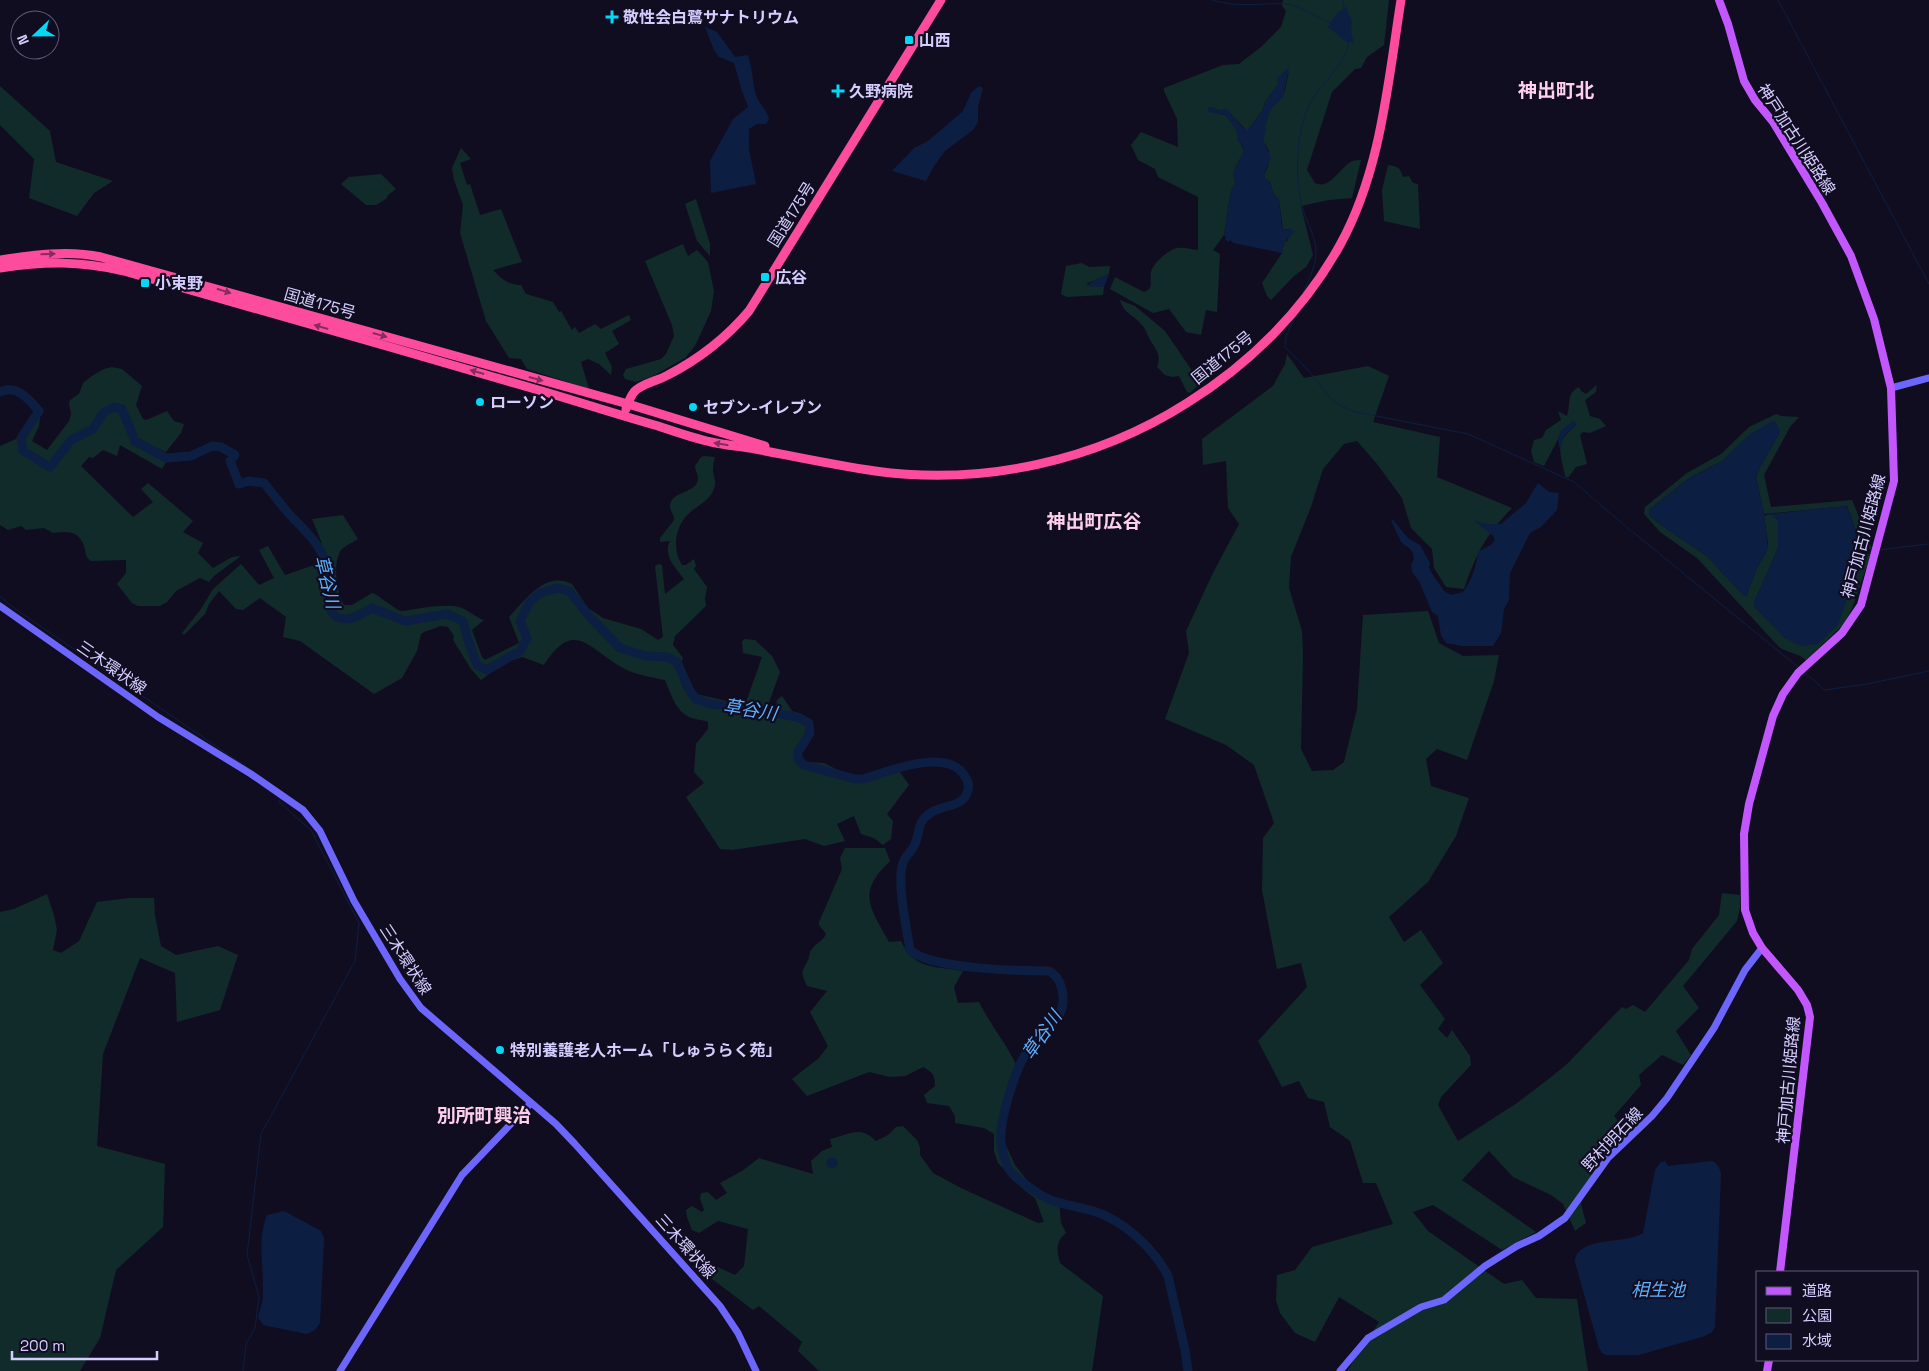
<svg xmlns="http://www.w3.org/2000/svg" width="1929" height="1371" font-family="'Space Grotesk','Noto Sans JP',sans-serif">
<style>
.green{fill:#112b2a}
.water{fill:#0c1f42}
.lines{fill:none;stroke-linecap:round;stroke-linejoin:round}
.stream{stroke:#0c1f42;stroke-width:1}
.river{stroke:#0c1f42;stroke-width:9}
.secondary{stroke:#6d66fd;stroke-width:7}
.primary{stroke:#c257fd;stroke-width:8}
.highway{stroke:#fd4b9d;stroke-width:9}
.oneway{fill:#872c5f}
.poi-dot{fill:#03d9f5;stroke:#110d21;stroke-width:2}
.labels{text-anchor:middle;stroke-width:4.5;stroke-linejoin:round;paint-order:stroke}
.poi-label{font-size:16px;font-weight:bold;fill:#d4cefe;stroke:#110d21;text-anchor:start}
.street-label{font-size:16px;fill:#d4cefe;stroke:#110d21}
.water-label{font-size:18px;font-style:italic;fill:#5db0fd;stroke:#110d21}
.quarter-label{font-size:19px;font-weight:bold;fill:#fed0ed;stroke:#110d21}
</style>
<rect width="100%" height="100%" fill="#110d21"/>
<path class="green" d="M1283 0H1389L1384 45 1367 57 1361 68 1355 69 1332 92 1307 170 1315 183C1329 190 1340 169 1349 163 1353 160 1357 160 1361 160L1352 198 1329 200 1301 206 1313 255 1306 267 1293 277 1271 300 1267 296 1262 283 1282 253 1284 243 1288 240 1290 229 1283 230 1279 200 1273 193 1270 182 1265 179 1264 175 1268 167 1269 151 1263 141C1266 129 1265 117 1272 107 1276 103 1281 100 1283 95 1287 88 1286 80 1289 72L1266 100 1262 111 1248 130 1247 131 1226 109 1221 111 1210 107 1219 114 1226 115 1238 131 1237 137 1244 151 1234 170 1235 184 1231 190 1224 235 1213 250 1220 254 1217 312 1206 310 1201 335 1186 332 1169 309 1153 313 1110 289 1115 277 1144 292C1155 288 1149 281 1151 272 1153 263 1169 249 1178 248 1184 247 1192 250 1198 250V197L1158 177 1155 169 1138 160 1131 145 1141 132 1178 147 1177 119 1164 91V88L1223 65 1239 64 1261 47 1281 27 1286 11 1282 6Z
M0 86 50 131 56 162 113 181 94 193 77 216 29 198 34 159 0 125Z
M461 148 471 159 460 163 467 185 470 184 480 215 501 209 522 262 493 270C501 278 507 285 521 285L526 294 553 302 559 312 561 311 572 330 575 327 579 333 595 324 601 329 629 315 631 320 612 331 619 344 605 353 612 367 611 375 599 364 588 359 581 362 589 389 527 369 521 359 509 358 486 321 460 233 463 205 454 180 452 168Z
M1388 165C1398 167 1400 167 1403 177L1409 176 1413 183 1418 184 1420 229 1384 221 1382 190Z
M381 174 396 189 388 195 386 199 376 205H366L341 184 349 177Z
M696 199 710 244V256L697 241 685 204Z
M683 244 688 256 697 250 708 262 714 291 711 311 695 346 685 358 653 376 636 382 625 379 623 375 626 369 661 359 666 354 674 336 672 325 645 261Z
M1082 263 1089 267 1110 266 1109 274 1086 284 1104 287 1103 295 1067 297 1061 294 1066 266Z
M1120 300 1135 306 1165 331 1199 381 1198 385 1190 393 1187 392 1179 376 1172 377 1165 375 1157 367C1162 354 1155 349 1149 338 1147 334 1145 327 1141 324 1134 315 1123 313 1120 300Z
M1287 354 1304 378 1368 366 1389 376 1373 422 1440 437 1437 477 1512 508C1485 536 1477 552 1464 589L1446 587 1434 568 1432 549 1411 528 1402 498 1377 464 1357 441 1344 444 1323 469 1311 507 1291 557 1289 588 1302 631 1303 654 1301 749 1312 771 1333 770 1344 762 1357 709 1363 615 1428 611 1439 643 1463 656 1499 655 1494 681 1467 760 1437 749 1426 759 1431 786 1469 798 1456 836 1428 882 1389 917 1404 942 1421 930 1443 963 1420 985 1445 1019 1438 1029 1447 1038 1452 1030 1470 1056 1471 1065 1441 1097 1438 1105 1458 1141 1517 1103 1546 1081 1566 1065 1622 1007 1626 1009 1633 1005 1645 1012 1689 960 1692 949 1719 915 1722 893 1740 895V908L1737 921 1683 986 1699 1008 1676 1031 1691 1055 1683 1065 1662 1055 1639 1075 1641 1085 1614 1116 1629 1134 1596 1163 1581 1204 1586 1223 1575 1231 1563 1204 1551 1195 1513 1177 1489 1151 1462 1180 1536 1232 1502 1250 1433 1205 1413 1212 1428 1231 1504 1284 1522 1280 1536 1298 1577 1299 1588 1371H1347L1379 1322 1339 1297 1315 1342 1295 1333 1280 1313 1276 1300 1277 1275 1295 1270 1312 1247 1393 1224 1376 1183H1363L1350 1141 1330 1127 1324 1102 1308 1098 1299 1081 1282 1087 1258 1041 1307 987 1301 963 1277 969 1262 890 1263 838 1274 823 1254 765 1226 745 1165 719 1189 653 1186 631 1213 573 1239 524 1228 508 1226 461 1203 465 1202 439 1273 386 1285 364Z
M112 367 122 369 142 386 136 405 143 419 146 420 167 411 174 421 184 424 181 433 166 452 159 449 155 457 166 462 162 469 120 445 117 456 103 450 93 458 89 457 81 466 133 517 153 502 141 489 148 483 193 521 183 532 203 543 198 553 213 568 232 557 241 556 214 576 209 582 200 578 196 580 176 591 167 602 160 606H138L132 603 117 584 126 573V560L91 561C85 557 86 553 84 546 79 530 66 531 53 533L44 528 26 530 21 526 8 530 0 525V446L16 439 38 405 41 409 39 426 32 441 47 450 69 421 71 414 69 404 70 400 79 394 83 383 92 376 104 369Z
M1597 385 1596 392 1585 400 1590 416 1600 419 1606 426 1590 433 1583 432 1580 435 1587 464 1576 467 1568 478 1565 476C1560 450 1554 443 1576 425L1574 421 1561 431 1557 441 1544 466 1534 462 1531 451 1534 440 1542 438 1546 430 1561 420 1558 411 1567 416C1571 404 1566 393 1579 387L1581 391 1586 394Z
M1776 414 1781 416 1799 417 1790 427 1764 475 1771 507 1852 500 1872 549 1862 548 1847 506 1764 514 1756 477 1760 467 1780 432 1775 422 1754 432 1722 461 1689 478 1649 510 1650 516 1661 525 1707 556 1744 596H1746L1757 568 1766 552 1768 543 1764 516 1772 514 1778 521V548L1754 603 1755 607 1786 639 1850 588 1862 554H1871L1853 606 1846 622 1806 660C1798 653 1788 653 1779 647L1697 558 1660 532 1644 514 1645 507 1687 473 1721 454 1749 427Z
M704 456 715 457C714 461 713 466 713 469 713 479 718 481 713 491 708 502 695 507 687 515 675 528 672 550 682 565H686L694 559 696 566 694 569 707 587 705 599 706 606 675 636 673 645 683 658C679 670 678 682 687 692L745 705 762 657 743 653 742 642 744 639 755 640 772 656 780 672 768 705 776 709 777 700 782 696 792 711 802 714 811 721 806 735 795 753 807 762 824 763 861 782 900 772 909 785 887 814 893 821 891 839 883 845 874 838 861 834 854 816 837 824 845 841 824 846 805 839 732 850 720 849 686 797 704 783 694 772 696 744 708 729V722C703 720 698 720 692 718 676 713 671 694 665 680 651 677 636 675 623 668 589 650 575 617 544 665L522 657 504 663 481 680 471 669 453 640 454 636 448 627 441 626 424 632 421 634 417 651 402 678 374 694 300 641 283 637 286 617 260 598 243 610 236 609 219 591 209 604 205 614 184 635 182 633 201 609 213 589 241 564 259 585 274 578 259 550 268 546 285 575 317 564 325 559 321 541 312 519 343 515 358 539C353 542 345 546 341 550 332 564 337 592 344 605H352L372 593 375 594 398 610 402 611C417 609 444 603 459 607 467 609 475 617 484 620L472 630 482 657 485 660 519 643 509 617C525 600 545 570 572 584L588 608 603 618 641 629 658 640 663 637 655 566 659 564 662 565 665 594 684 579C675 567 663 556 670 541L660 542V538L674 520C675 515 669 510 670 505 672 490 698 494 698 478 698 474 695 470 695 466L701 457Z
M845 848H885L890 861C856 893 870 907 889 942L901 941C914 970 936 966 963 971L954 987 958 1003 979 1002C990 1024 1005 1042 1016 1064L1004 1103V1141L1015 1165 1030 1184 1047 1195 1059 1200 1061 1223 1066 1233C1055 1242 1057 1251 1060 1263L1103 1296 1092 1371H819L798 1351 802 1342 759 1306 753 1310 699 1269 692 1267 702 1260 735 1275 744 1266 748 1229 718 1221 699 1233 692 1230 687 1217 686 1210 692 1206 702 1212 704 1210 700 1199 701 1193 708 1192 716 1200 727 1193 720 1183 742 1171 759 1158 813 1174 811 1161 822 1151 832 1147 830 1139C850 1134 860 1125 876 1141L888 1135 896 1127 903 1126 917 1140 920 1147V1155L933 1173 961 1188 1038 1223 1044 1222 1035 1198 1024 1190 998 1163 994 1152V1134L984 1128 955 1123V1116L949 1106 927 1103 924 1095 935 1086C935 1074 932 1072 923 1067L905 1076 890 1077 869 1072 807 1096 792 1079 819 1058 828 1046 810 1012 827 991 807 986C800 972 802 972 808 960 810 956 809 952 812 949 816 943 823 941 826 934L819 925V922L842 869 840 858Z
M47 894 54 915 57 930 53 950 61 953 79 941 97 902 129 898H154L155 915 161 946 176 955 218 946 238 955 220 1010 177 1022 175 973 140 958 103 1054 97 1146 165 1164 163 1227 116 1270 100 1338 80 1371H0V912L14 909Z"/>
<path class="water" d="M1346 7 1352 21 1351 32 1354 43 1345 41 1328 27 1337 13Z
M705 27 717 32 735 57 748 55C753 70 752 82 756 95 759 105 768 110 769 120L766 124H757L749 129V149L756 184 711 193 710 161 733 119 748 107 742 91 734 63 719 57 714 50Z
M1289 67 1283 97 1272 107 1266 122V128L1263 141 1271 157 1264 175 1265 179 1270 182 1273 193 1279 200 1282 228 1283 230 1290 229 1295 231 1284 243 1282 253 1234 243 1230 240 1228 242 1225 239 1226 237 1224 235 1231 190 1235 184 1233 175 1234 170 1244 151 1240 142 1237 140V131L1226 115 1209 112 1207 108 1210 107 1221 111 1226 108 1242 127 1248 130 1262 111 1266 100 1278 84 1277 78Z
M979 86 983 88 978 107V122L973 130 945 151 934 166 926 181 892 171 914 148 928 141 963 111 971 93Z
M1109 274 1104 287 1086 286 1095 280Z
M1574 421 1576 425C1565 434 1562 435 1561 451 1554 434 1561 430 1574 421Z
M1773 421 1778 426 1780 432 1760 467 1756 477 1764 514 1768 548 1757 568 1746 596H1744L1707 556 1661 525 1650 516 1649 510 1689 478 1722 461 1750 434Z
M1538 483 1549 492 1559 493 1557 510 1541 527 1530 533 1510 573 1509 600 1504 609 1501 633 1493 646H1462L1446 643 1441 635 1438 616 1432 612 1419 581 1412 572 1411 565 1414 559 1413 553 1410 549 1401 542 1391 520H1393L1408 538 1420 545 1430 563 1429 567 1431 572 1444 591 1451 595 1463 592C1472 580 1476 567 1478 552L1492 544 1495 539 1493 536 1473 520 1487 524H1501L1526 503Z
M1844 506 1847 507 1862 548V554L1838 625 1818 644 1802 646 1786 639 1755 607 1754 603 1778 548V521L1772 514Z
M826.5 1163a5.5 5.5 0 1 1 11 0a5.5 5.5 0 1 1-11 0Z
M1665 1161 1668 1166 1712 1161C1717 1163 1719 1167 1721 1173L1715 1327 1712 1332 1705 1336 1639 1355H1606L1602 1353 1599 1348 1575 1262C1577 1235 1627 1245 1643 1233L1655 1170 1660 1163Z
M284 1211 321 1231 324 1238 320 1323 315 1330 307 1334 263 1325 258 1317C260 1310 263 1302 263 1294 264 1268 257 1240 267 1215Z"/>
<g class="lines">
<path class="stream" d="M1212 0C1242 9 1261 2 1289 4 1295 4 1323 20 1331 23
M1343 0 1344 9
M1778 0 1929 284
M1303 293C1308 281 1316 267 1316 253 1317 239 1307 223 1303 210 1296 184 1296 156 1301 130 1303 121 1306 110 1311 101 1319 87 1352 57 1348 41
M1294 318 1286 337 1285 347C1293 356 1304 365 1312 375 1328 395 1330 403 1356 412L1468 434 1574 482 1631 531
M1764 514H1773
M1633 532 1799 668
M1879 550 1928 544
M1861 552H1871
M0 596 11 606 283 792
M1804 672 1825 690 1867 684 1929 671
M1188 1370 1189 1371
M243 1371 246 1344 255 1328 259 1297 247 1255 261 1134 355 961 359 923 311 830 279 802 281 798"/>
<path class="river" d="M0 392C16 384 29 399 39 411L21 438 23 451 50 467 71 440 93 429 103 413 113 407 122 409 135 441 166 458 191 456 212 446 221 447 235 455 230 461 239 484 249 481 264 483C273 494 281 505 291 516 304 530 320 543 325 562 328 576 324 610 337 617 350 623 361 614 372 608L405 621 447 614 463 621 467 637 477 665 487 670 520 651 527 638 520 621 530 601 540 593 557 588 569 591 591 618 620 648 646 656 668 657 677 662 690 691 696 699 711 704 770 712 797 717 809 723 810 733 798 752V759L804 765 855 779H863C887 772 946 747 964 775 968 780 970 786 967 793 962 807 943 805 932 812 916 822 921 829 915 844 912 851 905 856 903 863 896 881 907 930 910 950 929 969 1021 971 1049 971 1062 977 1066 998 1061 1011 1055 1026 1043 1034 1032 1045 1017 1061 999 1120 1001 1142 1002 1149 1005 1161 1008 1168 1013 1177 1040 1196 1051 1200 1068 1207 1089 1207 1106 1216 1130 1227 1156 1252 1168 1276L1185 1350 1188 1371"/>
<path class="secondary" d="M1891 388 1929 378
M0 606 158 717 251 774 303 810 320 831 354 901 400 979 421 1008 556 1124 575 1144 720 1306 738 1333 756 1371
M340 1371 462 1175 531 1103
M1340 1371 1368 1338 1421 1307 1444 1300 1485 1266 1517 1246 1539 1236 1565 1218 1608 1158 1652 1116 1667 1098 1714 1028 1745 970 1762 948"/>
<path class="primary" d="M1719 0 1728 24 1744 81 1755 100 1773 122 1822 203 1851 256 1874 319 1891 388 1894 481 1861 605 1842 633 1798 673 1783 694 1773 716 1749 804 1744 834 1745 910 1753 933 1762 948 1798 990 1807 1005 1810 1017 1780 1272
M1767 1371 1769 1360"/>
<path class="highway" d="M0 260C33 255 68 250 101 257L628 404 765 446
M0 268C46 261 79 261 124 271 257 310 389 346 521 385 567 398 612 413 658 426 676 432 693 438 711 442 724 445 737 446 750 448 792 456 833 465 875 471 983 486 1096 461 1187 403 1250 364 1304 310 1340 245 1381 171 1388 82 1401 0
M626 409C628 403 630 397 634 392 642 383 658 381 668 375 699 359 727 337 749 311L941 0"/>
</g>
<defs><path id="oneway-solid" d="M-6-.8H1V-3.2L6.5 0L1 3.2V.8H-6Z" transform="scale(1.25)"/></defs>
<g class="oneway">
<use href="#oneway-solid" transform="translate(48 254) rotate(-1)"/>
<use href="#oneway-solid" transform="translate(224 291) rotate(17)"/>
<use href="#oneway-solid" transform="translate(321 327) rotate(-164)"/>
<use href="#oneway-solid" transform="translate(380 335) rotate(16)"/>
<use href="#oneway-solid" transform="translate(477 372) rotate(-164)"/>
<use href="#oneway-solid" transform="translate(536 379) rotate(15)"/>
<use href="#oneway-solid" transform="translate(721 444) rotate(-171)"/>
</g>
<g class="poi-dot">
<path d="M609.5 9.5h5v5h5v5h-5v5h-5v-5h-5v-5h5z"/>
<rect x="904" y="35" width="10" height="10" rx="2.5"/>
<path d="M835.5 83.5h5v5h5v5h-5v5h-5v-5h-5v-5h5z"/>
<rect x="760" y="272" width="10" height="10" rx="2.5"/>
<rect x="140" y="278" width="10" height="10" rx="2.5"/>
<circle cx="480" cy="402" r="5"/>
<circle cx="693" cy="407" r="5"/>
<circle cx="500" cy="1050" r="5"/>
</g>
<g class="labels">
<g class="poi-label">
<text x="623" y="23">敬性会白鷺サナトリウム</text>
<text x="919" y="46">山西</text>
<text x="849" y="97">久野病院</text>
<text x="775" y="283">広谷</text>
<text x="155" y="289">小束野</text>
<text x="490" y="408">ローソン</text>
<text x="703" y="413">セブン-イレブン</text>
<text x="510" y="1056">特別養護老人ホーム「しゅうらく苑」</text>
</g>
<g class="street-label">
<text transform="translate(1797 139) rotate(57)" y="6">神戸加古川姫路線</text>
<text transform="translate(791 214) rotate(-58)" y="6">国道175号</text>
<text transform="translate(320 303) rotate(16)" y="6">国道175号</text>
<text transform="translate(1222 357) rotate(-39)" y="6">国道175号</text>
<text transform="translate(1863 536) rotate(-75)" y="6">神戸加古川姫路線</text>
<text transform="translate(112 667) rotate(35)" y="6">三木環状線</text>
<text transform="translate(406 959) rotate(57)" y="6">三木環状線</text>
<text transform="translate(1788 1080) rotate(-85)" y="6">神戸加古川姫路線</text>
<text transform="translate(1612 1139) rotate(-47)" y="6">野村明石線</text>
<text transform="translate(686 1246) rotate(48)" y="6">三木環状線</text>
</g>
<g class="water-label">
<text transform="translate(327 582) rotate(76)" y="6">草谷川</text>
<text transform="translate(750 710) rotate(9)" y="6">草谷川</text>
<text transform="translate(1042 1035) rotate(-55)" y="6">草谷川</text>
<text x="1658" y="1296">相生池</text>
</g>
<g class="quarter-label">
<text x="1556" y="97">神出町北</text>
<text x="1094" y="528">神出町広谷</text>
<text x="484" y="1122">別所町興治</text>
</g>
</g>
<rect x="1756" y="1271" width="162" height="90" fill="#110d21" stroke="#5f5a79"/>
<rect x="1766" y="1287" width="25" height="8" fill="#c257fd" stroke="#5f5a79"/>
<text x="1802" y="1296" font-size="15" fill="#d4cefe">道路</text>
<rect x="1766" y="1308" width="25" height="15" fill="#112b2a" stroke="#5f5a79"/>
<text x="1802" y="1321" font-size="15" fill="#d4cefe">公園</text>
<rect x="1766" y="1334" width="25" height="15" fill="#0c1f42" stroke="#5f5a79"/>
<text x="1802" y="1346" font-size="15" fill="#d4cefe">水域</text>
<g transform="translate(35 35) rotate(248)"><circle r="24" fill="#110d21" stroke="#5f5a79"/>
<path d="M0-4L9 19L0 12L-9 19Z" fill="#03d9f5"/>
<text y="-8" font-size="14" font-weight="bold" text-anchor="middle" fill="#d4cefe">N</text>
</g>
<path d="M12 1351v8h145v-8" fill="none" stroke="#d4cefe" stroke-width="2.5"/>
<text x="20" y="1351" font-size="15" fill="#d4cefe" stroke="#110d21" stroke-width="4" paint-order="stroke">200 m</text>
</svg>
